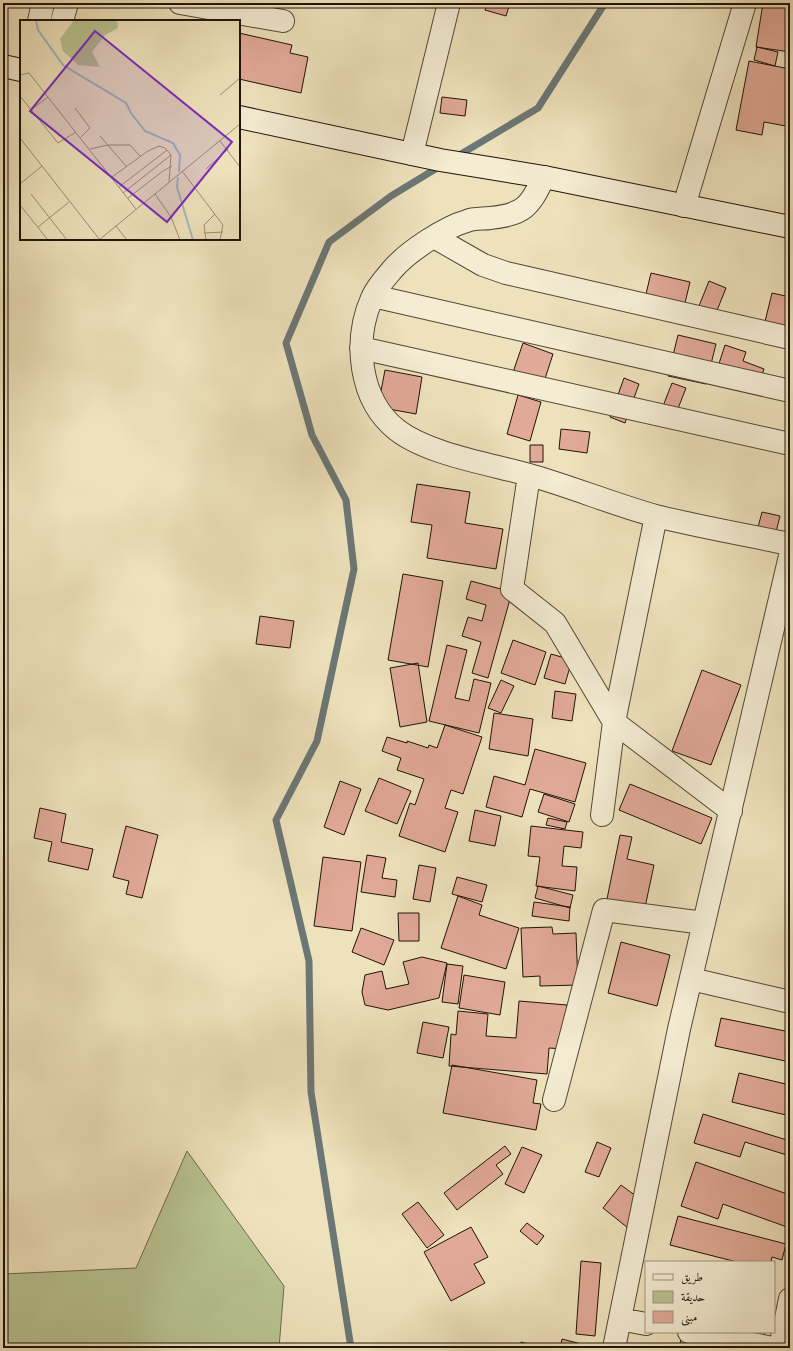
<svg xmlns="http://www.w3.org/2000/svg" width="793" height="1351" font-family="'IM FELL Double Pica',Amiri,serif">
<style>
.green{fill:#b8c391;stroke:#6c6b4c}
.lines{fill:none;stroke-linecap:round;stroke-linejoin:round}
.stream{stroke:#6c7775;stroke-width:7}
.building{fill:#e1a997;stroke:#201308}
.street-casing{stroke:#544735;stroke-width:24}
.secondary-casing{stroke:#201308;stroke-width:24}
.street{stroke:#f4ecd3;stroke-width:22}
.secondary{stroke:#f4ecd3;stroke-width:22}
.inset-river{fill:none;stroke:#9fbabd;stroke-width:2}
.inset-road{fill:none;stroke:#9c8f74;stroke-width:1}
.view{fill:#7b2cbf;fill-opacity:0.15;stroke:#7b2cbf;stroke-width:2}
.inset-edge{fill:none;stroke:#201308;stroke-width:2}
</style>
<rect width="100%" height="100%" fill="#eee2bc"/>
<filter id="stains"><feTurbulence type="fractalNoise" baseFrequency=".005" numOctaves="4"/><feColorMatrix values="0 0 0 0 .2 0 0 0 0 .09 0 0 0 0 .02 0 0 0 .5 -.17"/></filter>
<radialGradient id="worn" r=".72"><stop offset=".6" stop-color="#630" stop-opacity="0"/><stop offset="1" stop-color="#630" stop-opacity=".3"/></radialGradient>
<path class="green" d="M187 1151 284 1286 279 1348H3V1274L136 1268Z"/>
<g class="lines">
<path class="stream" d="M456 157 538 108 605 3
M351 1348 311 1092 309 961 276 820 317 741 354 569 346 500 312 435 286 343 329 242 391 196 442 165"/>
</g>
<path class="building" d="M487 3H510L506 16 485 10Z
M763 3H790V52L756 47Z
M239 33 292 45 290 53 308 57 301 93 239 79Z
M757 47 778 52 775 66 754 60Z
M749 61 790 69V106L786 126 764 122 762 135 736 130Z
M442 97 467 100 465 116 440 113Z
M651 273 690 282 680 324 641 315Z
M709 281 726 288 714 318 697 311Z
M772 293 790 297V349L760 342Z
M678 335 716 344 706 384 668 376Z
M523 343 553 354 540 394 509 384Z
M725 345 746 352 743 361 764 369 756 393 714 379Z
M385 370 422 377 416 414 378 407Z
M624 378 639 384 625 423 610 417Z
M672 383 686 388 672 424 658 419Z
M518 395 541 402 530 441 507 434Z
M561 429 590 432 587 453 559 449Z
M530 445H543V462H530Z
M417 484 470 492 465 523 503 529 496 569 427 558 432 525 411 522Z
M762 512 780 516 775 536 757 531Z
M403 574 443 581 428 667 388 660Z
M471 581 512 592 488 678 472 673 481 642 462 636 468 617 482 621 486 605 466 599Z
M260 616 294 621 290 648 256 644Z
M513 640 546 652 535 685 501 673Z
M447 645 467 650 455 698 469 701 474 679 491 683 479 733 429 721Z
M551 654 572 660 565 684 544 678Z
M418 663 427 722 400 727 390 668Z
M702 670 741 685 711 765 672 751Z
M501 680 514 686 501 713 488 708Z
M555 691 576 694 572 721 552 718Z
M494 713 533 719 528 756 489 749Z
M445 725 482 737 463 794 451 790 445 808 458 812 445 852 399 836 410 803 415 805 424 779 397 770 401 758 382 751 387 737 407 743V741L428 748 429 745 437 748Z
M535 749 586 763 575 802 530 789 522 817 486 807 494 776 525 785Z
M379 778 411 791 397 824 365 811Z
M340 781 361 789 344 835 324 827Z
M630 784 712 818 701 844 619 810Z
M544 794 575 804 569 822 538 812Z
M40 808 66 814 61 842 93 849 88 870 48 861 52 842 34 838Z
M475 810 501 816 495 846 469 841Z
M548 818 567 822 565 829 546 825Z
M126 826 158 835 142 898 126 894 129 881 113 877Z
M531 826 583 832 581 848 564 846 562 866 577 867 575 891 536 886 540 857 528 856Z
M620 835 632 837 627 859 654 865 644 912 606 904Z
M367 855 386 858 382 878 397 880 395 897 361 892Z
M323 857 361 862 352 931 314 926Z
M419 865 436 868 430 902 413 899Z
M457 877 487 885 482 902 452 894Z
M538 886 573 895 570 908 535 898Z
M458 896 482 905 479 915 519 928 506 969 441 948Z
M534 902 570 907 569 921 532 916Z
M398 913H419V941H399Z
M552 927 553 934 576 933 578 985 540 986V976L523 977 521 928Z
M361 928 394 940 384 965 352 952Z
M621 942 670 955 657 1006 608 993Z
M422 957 447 963 439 998 388 1010 365 1005 362 992 365 975 382 971 386 989 409 984 403 962Z
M447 964 463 966 458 1004 442 1002Z
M464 975 505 982 500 1015 459 1008Z
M519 1001 567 1005 564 1049 549 1048 547 1074 449 1066 451 1034 456 1035 458 1011 488 1014 486 1036 516 1038Z
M721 1018 790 1032V1062L715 1046Z
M423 1022 449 1027 443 1058 417 1053Z
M452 1065 537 1080 533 1103 541 1104 536 1130 443 1113Z
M739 1073 790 1085V1116L732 1102Z
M703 1114 790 1141V1156L745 1142 740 1157 694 1143Z
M597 1142 611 1148 599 1177 585 1172Z
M505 1146 511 1154 496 1165 503 1174 457 1210 444 1193Z
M522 1147 542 1155 524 1193 505 1184Z
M696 1162 790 1195V1219L787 1227 723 1204 718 1219 681 1206Z
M621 1185 640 1199 633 1232 603 1208Z
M418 1202 444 1235 427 1248 402 1214Z
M678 1216 786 1244 782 1260 772 1257 771 1262H737L670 1245Z
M527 1223 544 1236 537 1245 520 1231Z
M471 1227 488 1257 474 1264 485 1283 451 1301 424 1252Z
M581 1261 601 1263 595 1336 576 1334Z
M743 1332H765L764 1338Z
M562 1339 593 1347V1348H560Z
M681 1339 724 1348H679Z
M521 1342 536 1346 535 1348H519Z"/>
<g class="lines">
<g class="street-casing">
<path id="street" d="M180 3 283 21
M39 21 43 3
M62 21 67 3
M412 154 449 3
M544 177C530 206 524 215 490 218 483 219 474 218 467 221 445 227 407 252 392 270 385 278 376 288 372 298 353 341 359 400 397 430 428 454 489 464 526 474 570 486 612 504 656 516 700 527 746 535 790 544
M684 206 745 3
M434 237 483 265 506 273 790 338
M373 296 790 391
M361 348 790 444
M529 475 512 589 555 623 614 722 731 811
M602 815 614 722 656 516
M691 979 790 1002
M554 1100 604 910 704 923
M620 1319 646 1324
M689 1332 773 1348
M614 1348 679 1029 790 556
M780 1348 790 1299"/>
</g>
<g class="secondary-casing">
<path id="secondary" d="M3 66 21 70
M239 117 440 160 544 177 790 227"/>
</g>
<use href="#street" class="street"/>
<use href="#secondary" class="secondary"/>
</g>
<g transform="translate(20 20)">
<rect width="220" height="220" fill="#eee2bc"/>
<path d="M54 0H97L98 8 85 15 72 32 80 47 58 45 43 31 40 19Z" fill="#b8c391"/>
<path class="inset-river" d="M16 0 18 10 43 45 106 83 111 93 125 111 153 123 160 135 159 152M158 157 157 167 173 220"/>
<path class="inset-road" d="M0 55 9 53 116 189M200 75 220 58M0 76 38 123 56 112M55 88 70 108 61 117M11 90 28 77M80 116 106 146M0 118 22 146 0 164M200 121 220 147M70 129 88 125H110L120 136M22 146 80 220M186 149 208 129M162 151 203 205 200 220M92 157 128 131 139 126 145 128 151 135 149 162M99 167 147 130M103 173 151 135M11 174 47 220M135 174 151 197 160 220M108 178 143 151 152 146M0 185 28 220M96 206 107 220M18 207 49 182M184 213 203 212M79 220 220 104M186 220 184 205 195 194"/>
<path class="view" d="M75 11 212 122 147 202 10 91Z"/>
<rect width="220" height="220" class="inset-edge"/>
</g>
<rect width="793" height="1351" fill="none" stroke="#eee2bc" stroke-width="16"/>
<rect x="4" y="4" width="785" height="1343" fill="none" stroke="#201308" stroke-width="2"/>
<rect x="8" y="8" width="777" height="1335" fill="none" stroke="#201308"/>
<rect x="645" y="1261" width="130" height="72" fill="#f4ecd3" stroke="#9f9582"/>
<rect x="653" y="1274" width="20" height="6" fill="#f4ecd3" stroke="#9f9582"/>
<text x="681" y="1281" font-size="12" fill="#201308">طريق</text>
<rect x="653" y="1291" width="20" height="12" fill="#b8c391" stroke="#9f9582"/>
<text x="681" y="1301" font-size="12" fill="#201308">حديقة</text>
<rect x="653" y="1311" width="20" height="12" fill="#e1a997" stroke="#9f9582"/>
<text x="681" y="1321" font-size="12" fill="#201308">مبنى</text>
<rect width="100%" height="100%" filter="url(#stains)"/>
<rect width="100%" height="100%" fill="url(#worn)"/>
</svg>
